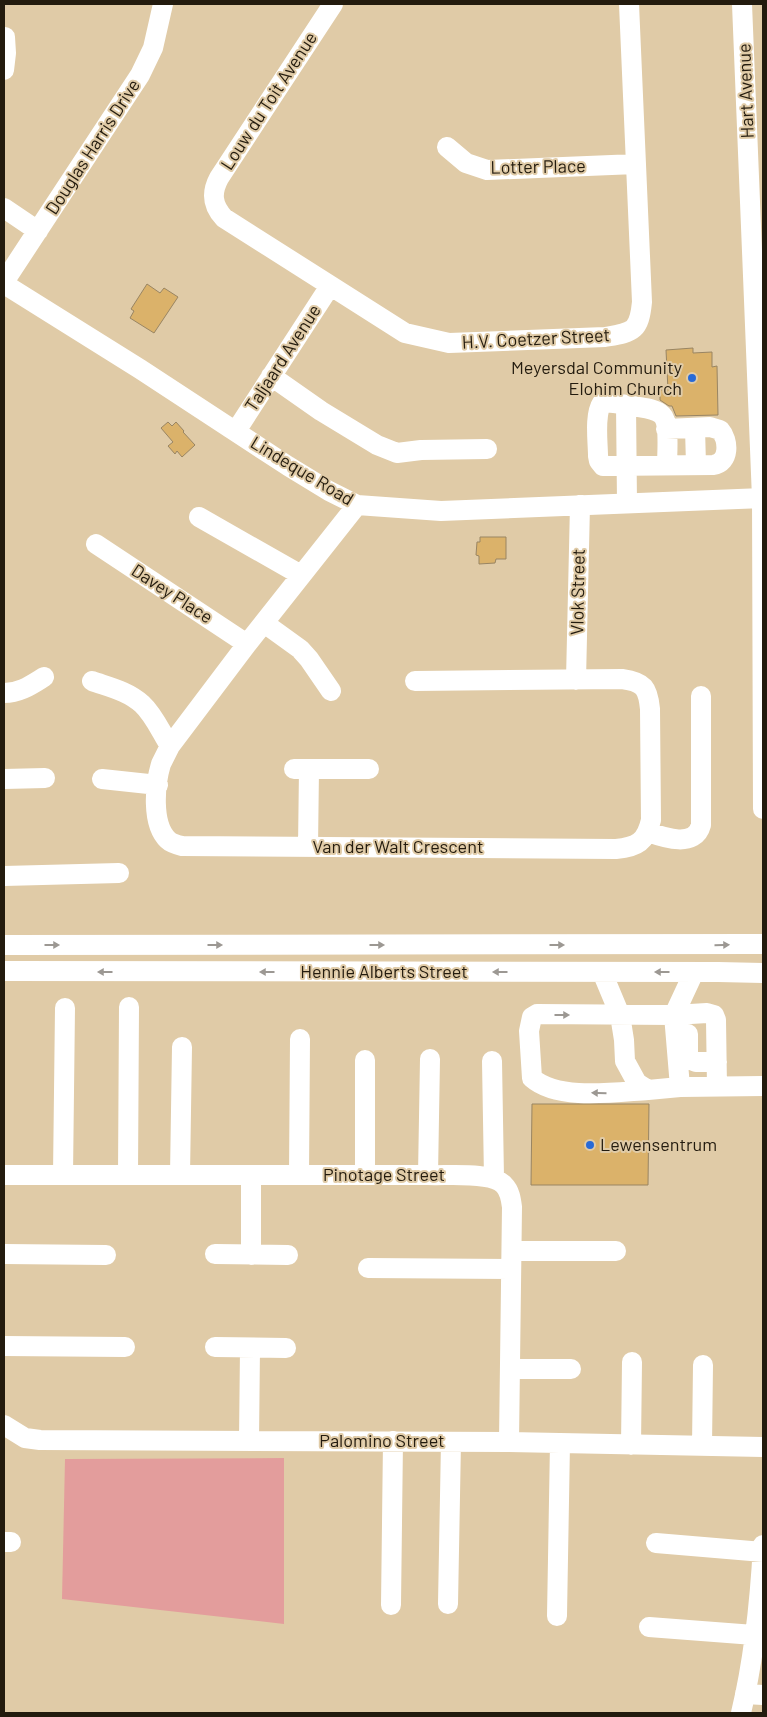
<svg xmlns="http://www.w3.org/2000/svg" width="767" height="1717" font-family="Barlow,sans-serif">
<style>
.green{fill:#e39d9c}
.building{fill:#dbb26a;stroke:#998563}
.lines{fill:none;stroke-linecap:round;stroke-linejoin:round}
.minor{stroke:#fff;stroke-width:20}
.oneway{fill:#9c9893}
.poi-dot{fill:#286ad6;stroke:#e0cba7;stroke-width:2}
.labels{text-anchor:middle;stroke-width:4;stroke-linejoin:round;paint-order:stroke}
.street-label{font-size:18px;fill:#231b0e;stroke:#e0cba7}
.poi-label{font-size:18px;fill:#231b0e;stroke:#e0cba7;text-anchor:end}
</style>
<rect width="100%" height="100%" fill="#e0cba7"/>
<path class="green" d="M284 1458V1624L62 1599 65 1459Z"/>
<path class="building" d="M147 284 160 293 164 288 178 297 154 333 130 318 134 311 131 309Z
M693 348V353L712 352V367L717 366 718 415 676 416 672 406H669L660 400V390H668L666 350Z
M168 422 172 426 176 422 184 431 183 432 195 445 182 457 177 451 175 454 168 446 173 442 161 428Z
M480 537H506V559H496L495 563 479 564V556L476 555 477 542H480Z
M532 1104H649L648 1185H531Z"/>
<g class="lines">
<path class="minor" d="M333 4 219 178C211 193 212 205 224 218L405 333 449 343 605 337C633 332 639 332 642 302L629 4
M742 4 762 498 763 809
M4 70 6 53 5 37
M447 147 466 163 487 170 636 164
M4 208 38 231
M4 282 140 75 153 48 163 4
M4 284 140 369 288 466 329 491 357 505 441 511 763 498
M271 376 321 411 377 445 397 453 421 450 487 449
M626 405 627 503
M695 428 696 465
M666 429 710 427 720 430C729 440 730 463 713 465L603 466 599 461 598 456C598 442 594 415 602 403 611 401 623 405 633 406 642 408 655 408 662 415 670 423 667 454 667 465
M236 431 330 286
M357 505 247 644 170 746C167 752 164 758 161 764 155 784 151 824 168 840 171 843 178 845 182 846L616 849C637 847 646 842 651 820L650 709C648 688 644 682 622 679L415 681
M199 517 301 575
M96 544 247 644
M264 623 300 649 309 659 331 691
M576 680 580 505
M92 681C109 687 128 691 142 704 154 715 161 732 170 746
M4 693C20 693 31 685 44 677
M294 769H369
M4 779 45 778
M102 779 158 785
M648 832C665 838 695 848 701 825V696
M308 847 309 769
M4 876 119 873
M4 945 763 944
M4 971 718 972 763 973
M602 972 620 1015 624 1040 625 1061 637 1083 648 1090 680 1087 763 1086
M688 1034V1055L691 1060 696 1062H717
M365 1060V1175
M492 1061 494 1178
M680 1087 674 1015 694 972
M648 1090C616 1092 558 1101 532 1078L529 1031 532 1017 537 1014 674 1015 707 1013 714 1015 716 1020 717 1087
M4 1175H428C447 1176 492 1171 504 1185 510 1191 511 1199 512 1207L509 1442
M63 1175 65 1008
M128 1175 129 1007
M180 1175 182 1047
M299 1175 300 1039
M428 1175 430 1059
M512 1251H616
M4 1254 106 1255
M215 1254 288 1255
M251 1255V1175
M368 1268 511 1269
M4 1346 125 1347
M215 1347 286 1348
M510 1369H571
M4 1425 25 1438 40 1440 509 1442 763 1447
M249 1441 250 1348
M631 1445 632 1362
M702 1446 703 1365
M4 1542H11
M656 1543 763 1552
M448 1604 451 1442
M391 1605 393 1441
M557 1616 560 1443
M649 1627 754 1635
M745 1694 763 1695
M741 1713C754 1659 760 1601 763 1545"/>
</g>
<defs><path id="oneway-solid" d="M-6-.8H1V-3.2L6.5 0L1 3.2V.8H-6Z" transform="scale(1.25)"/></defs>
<g class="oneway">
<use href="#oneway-solid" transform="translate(52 945)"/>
<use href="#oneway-solid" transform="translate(215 945)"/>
<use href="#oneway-solid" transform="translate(377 945)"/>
<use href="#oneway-solid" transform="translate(557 945)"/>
<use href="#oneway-solid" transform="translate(722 945) rotate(-1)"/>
<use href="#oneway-solid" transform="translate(105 972) rotate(-180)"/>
<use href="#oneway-solid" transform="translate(267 972) rotate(-180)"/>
<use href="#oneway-solid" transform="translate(500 972) rotate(180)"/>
<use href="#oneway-solid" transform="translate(662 972) rotate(180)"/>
<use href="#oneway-solid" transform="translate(562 1015)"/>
<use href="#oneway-solid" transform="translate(599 1093) rotate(-179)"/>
</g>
<g class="poi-dot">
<circle cx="692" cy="378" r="5"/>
<circle cx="590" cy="1145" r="5"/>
</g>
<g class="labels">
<g class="street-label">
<text transform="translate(746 91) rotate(-92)" y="6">Hart Avenue</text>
<text transform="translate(269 101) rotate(-57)" y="6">Louw du Toit Avenue</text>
<text transform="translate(93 147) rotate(-57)" y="6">Douglas Harris Drive</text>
<text transform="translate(538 167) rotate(-1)" y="6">Lotter Place</text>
<text transform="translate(536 339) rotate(-3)" y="6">H.V. Coetzer Street</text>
<text transform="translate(283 358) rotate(-57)" y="6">Taljaard Avenue</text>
<text transform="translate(302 471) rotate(31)" y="6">Lindeque Road</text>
<text transform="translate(578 592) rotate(-89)" y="6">Vlok Street</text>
<text transform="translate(172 594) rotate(33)" y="6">Davey Place</text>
<text x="398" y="853">Van der Walt Crescent</text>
<text x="384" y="978">Hennie Alberts Street</text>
<text x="384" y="1181">Pinotage Street</text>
<text x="382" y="1447">Palomino Street</text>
</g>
<g class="poi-label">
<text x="682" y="374">Meyersdal Community<tspan x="682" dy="21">Elohim Church</tspan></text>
<text x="600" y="1151" text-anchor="start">Lewensentrum</text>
</g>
</g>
<rect width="767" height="1717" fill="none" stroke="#231b0e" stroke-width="10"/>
</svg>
